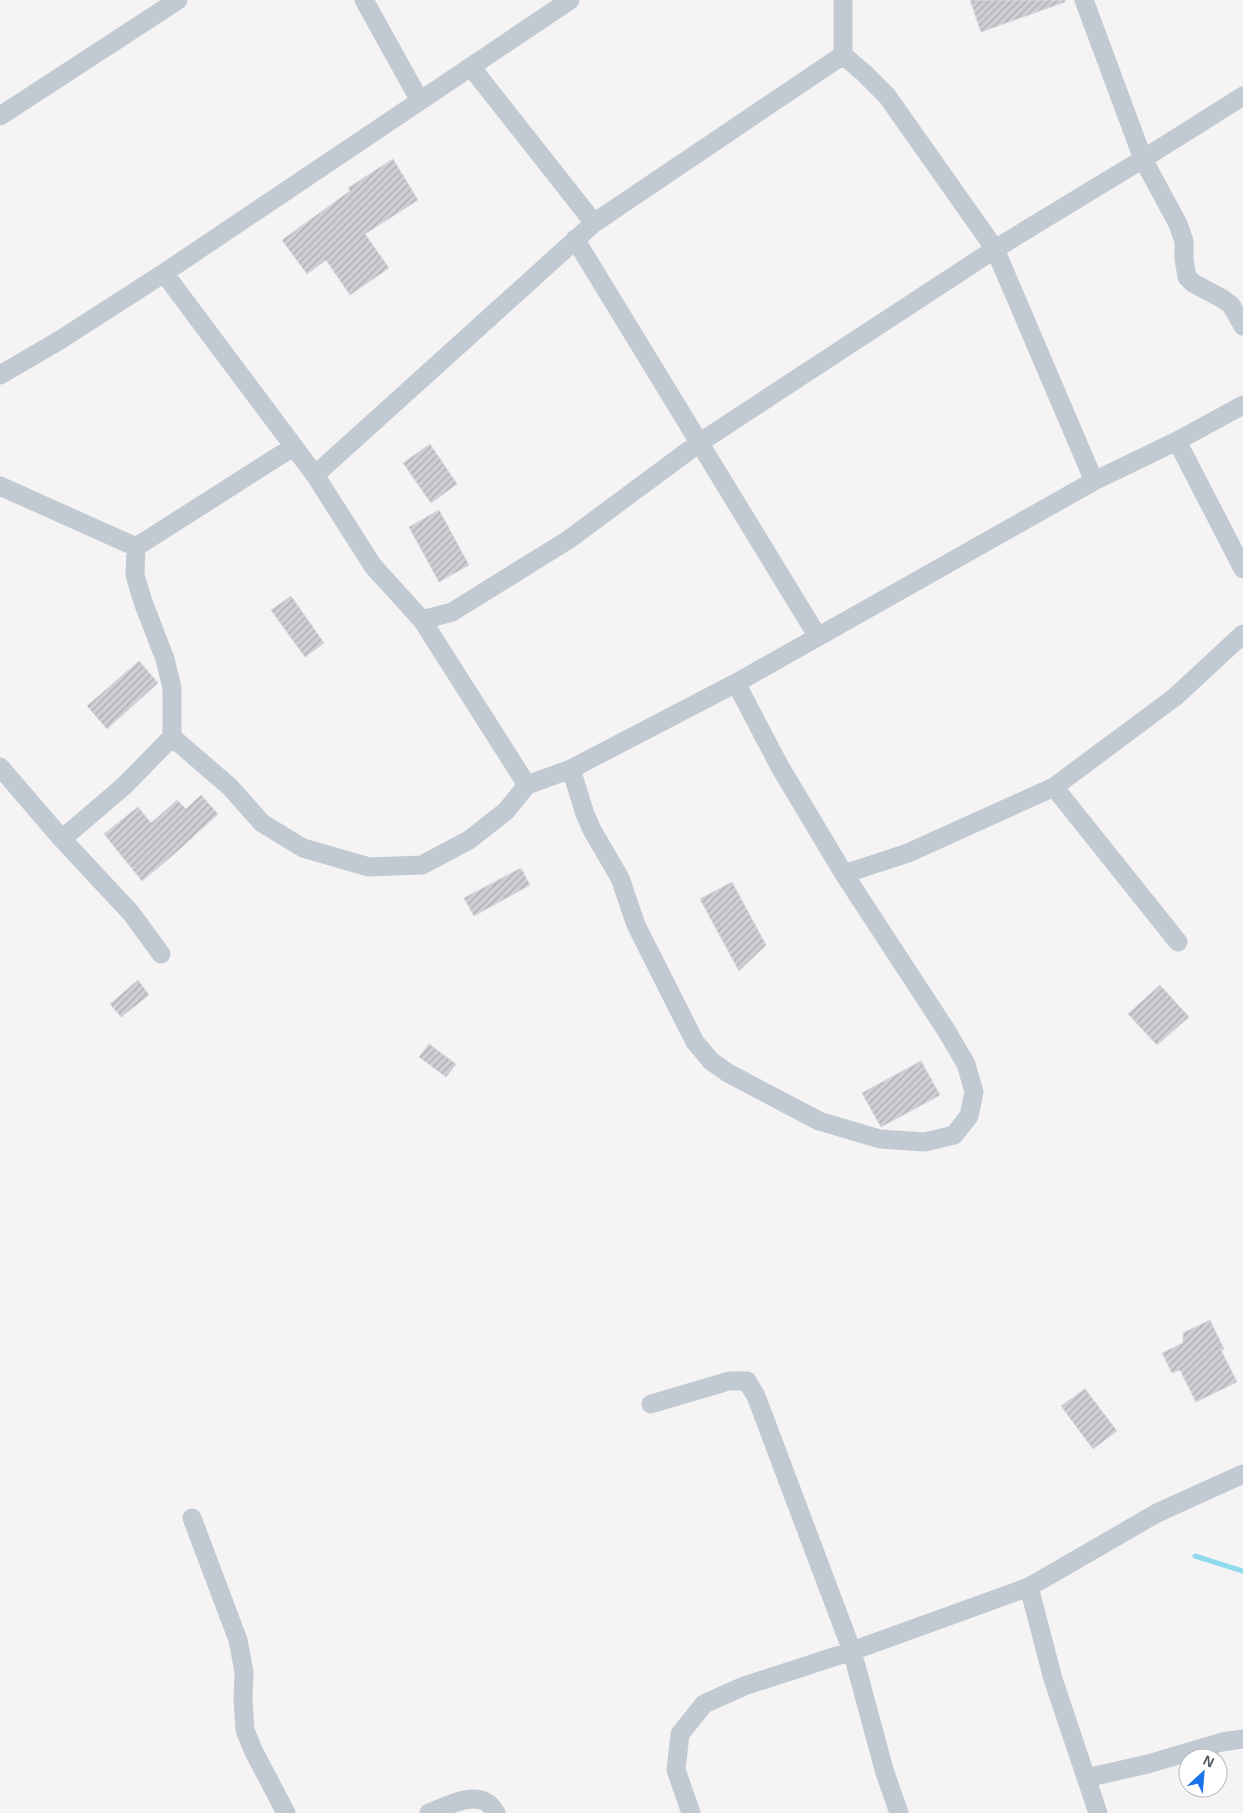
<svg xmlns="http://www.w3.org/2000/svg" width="1243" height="1813" font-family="Arial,sans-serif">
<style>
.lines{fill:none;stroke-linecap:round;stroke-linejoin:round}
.stream{stroke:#90daee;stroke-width:5}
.building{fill:url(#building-hatch);stroke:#d7d9de}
.minor{stroke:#c1cad2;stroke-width:19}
</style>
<defs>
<pattern id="building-hatch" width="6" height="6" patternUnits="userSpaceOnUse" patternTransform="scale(1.25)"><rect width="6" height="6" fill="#cdcfd5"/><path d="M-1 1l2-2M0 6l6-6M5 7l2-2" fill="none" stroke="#a8abb0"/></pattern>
</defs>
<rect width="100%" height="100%" fill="#f5f3f3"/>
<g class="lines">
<path class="stream" d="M1195 1556 1243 1571"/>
</g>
<path class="building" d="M970 0H1065V2L981 32Z
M393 159 418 200 365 234 389 268 350 295 326 260 307 274 282 240 350 191 348 188Z
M430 444 457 484 431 503 403 463Z
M439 510 469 565 439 582 409 527Z
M291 596 324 643 305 657 271 610Z
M139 661 158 683 107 729 87 706Z
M201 795 218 814 172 856 142 881 104 834 138 807 151 823 177 800 186 809Z
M521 868 530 885 474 916 464 898Z
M732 882 766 945 739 971 700 899Z
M138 980 149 995 121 1017 110 1004Z
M1160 985 1189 1017 1157 1045 1128 1014Z
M429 1044 456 1064 446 1077 419 1057Z
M921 1061 940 1095 881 1127 862 1093Z
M1210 1320 1224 1349 1221 1350 1237 1382 1196 1402 1180 1370 1172 1373 1162 1353 1183 1343V1333Z
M1085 1389 1117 1431 1093 1449 1061 1406Z"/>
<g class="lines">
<path class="minor" d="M364 0 420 101
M1084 0 1143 159 1178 224 1184 241V259L1187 277 1193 283 1223 299 1231 305 1243 326
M843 55V0
M471 67 594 223
M0 116 178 0
M575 239 818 637
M164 273 315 475 373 566 422 620 452 612 568 540 699 443 995 249 1143 159 1243 96
M0 375 60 340 164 273 570 0
M1177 441 1243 569
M315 475 594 223 843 55 864 73 887 96 995 249 1094 481
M0 486 136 547 293 447
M136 547 135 575 143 602 165 659 172 688V737
M422 620 527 785 571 769 736 683
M0 767 62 839 131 913 161 954
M571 769 585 814 592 830 620 878 636 925 695 1042 711 1061 728 1073 819 1121 880 1139 925 1142 954 1135 969 1116 974 1092 966 1064 946 1030 844 874 780 767 736 683 1094 481 1177 441 1243 405
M1054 787 1178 942
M62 839 124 786 172 737 230 787 262 823 303 848 369 867 422 865 469 840 506 811 527 785
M844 874 908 853 1054 787 1175 697 1243 634
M651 1404 729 1381H747L756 1396 852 1651 885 1773 899 1813
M192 1518 238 1640 244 1672 243 1699 245 1730 253 1750 286 1813
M1029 1587 1053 1679 1098 1813
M1086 1778 1148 1764 1222 1742 1243 1739
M429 1813C445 1807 473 1791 489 1804 491 1806 494 1810 496 1813
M691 1813 676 1770 680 1734 704 1704 744 1686 852 1651 1029 1587 1157 1513 1243 1474"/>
</g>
<g transform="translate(1203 1773) rotate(26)"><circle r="24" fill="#ffffff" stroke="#b7bbc0"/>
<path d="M0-4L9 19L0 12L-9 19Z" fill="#1a73e8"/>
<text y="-8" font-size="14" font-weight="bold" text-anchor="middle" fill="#4a5661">N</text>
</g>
</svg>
